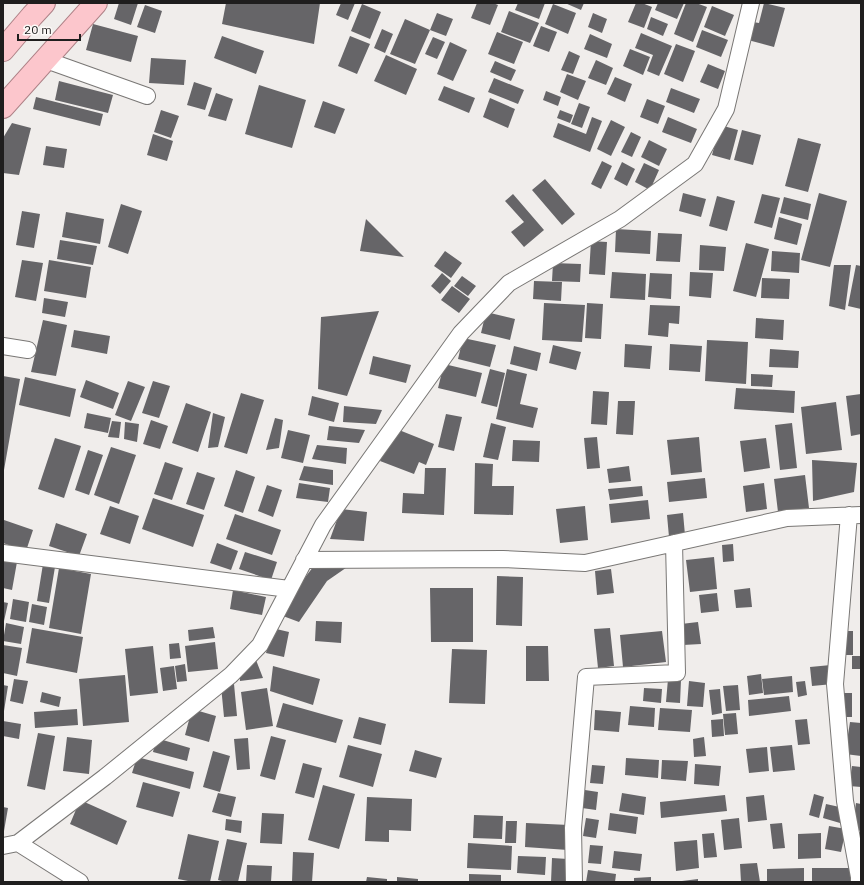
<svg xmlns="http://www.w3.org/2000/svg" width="864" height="885" font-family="'IBM Plex Sans',sans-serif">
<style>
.building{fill:#666568}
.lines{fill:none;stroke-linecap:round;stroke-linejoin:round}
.minor-casing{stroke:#797775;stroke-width:18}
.trunk-casing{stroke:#ae8287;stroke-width:24}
.minor{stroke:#fff;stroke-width:16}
.trunk{stroke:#fcc6cc;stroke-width:22}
</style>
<rect width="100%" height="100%" fill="#f0edeb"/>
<path class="building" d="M119 3H138L131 25 114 19Z
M226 3H320L314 44 222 24Z
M341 3H355L348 20 336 15Z
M477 3H493L498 5 490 25 471 18Z
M518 3H545L539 19 515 10Z
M565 3H584L581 10Z
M636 3H642L652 7 644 28 628 22Z
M658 3H684L677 19 655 10Z
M686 3H696L707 7 693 42 674 34Z
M764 3 785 8 774 47 748 40 753 22 759 23Z
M362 4 381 12 370 39 351 31Z
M553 4 576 13 568 34 545 24Z
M145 5 162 11 155 33 137 27Z
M712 6 734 15 725 36 704 27Z
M509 11 539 23 530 43 501 32Z
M437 13 453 19 446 36 430 30Z
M593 13 607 19 602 33 588 27Z
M651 17 668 24 663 36 647 29Z
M405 19 430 30 415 64 390 54Z
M93 24 138 36 131 62 86 50Z
M541 26 557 32 549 52 533 46Z
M382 29 393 34 385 53 374 48Z
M702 30 728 40 721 57 696 47Z
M497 32 523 42 514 64 488 54Z
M641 33 672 46 659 76 647 71 653 55 635 48Z
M590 34 612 44 607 58 584 49Z
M222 36 264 51 256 74 214 58Z
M350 36 370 44 357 74 338 66Z
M433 37 445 42 437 59 425 54Z
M450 42 467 50 453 81 437 74Z
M676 44 695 51 683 82 664 74Z
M630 49 650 57 643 75 623 66Z
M569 51 580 56 573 74 561 70Z
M386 55 417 69 406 95 374 81Z
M151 58 186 60 184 85 149 83Z
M596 60 613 68 606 85 588 78Z
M495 61 516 70 511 81 490 72Z
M708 64 725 71 718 89 700 82Z
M567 74 586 81 578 100 560 92Z
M615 77 632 84 625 102 607 94Z
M494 78 524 90 518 104 488 92Z
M59 81 113 95 108 113 55 100Z
M194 82 212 88 205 110 187 105Z
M259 85 306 100 292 148 245 134Z
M444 86 475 98 469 113 438 100Z
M671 88 700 99 694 113 666 102Z
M546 91 561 97 558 106 543 100Z
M216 93 233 99 226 121 208 116Z
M36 97 103 114 100 126 33 109Z
M490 98 515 109 508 128 483 117Z
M647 99 665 106 658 124 640 117Z
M323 101 345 109 335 134 314 127Z
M579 103 590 107 582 128 571 124Z
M161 110 179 116 171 138 154 132Z
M560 110 573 115 570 123 557 118Z
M592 117 602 121 590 152 553 137 558 123 586 134Z
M668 117 697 129 691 143 662 132Z
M611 120 625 127 611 156 597 149Z
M12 123 31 128 19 175 3 173V138Z
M720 125 738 130 730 160 712 155Z
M742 130 761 135 753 165 734 160Z
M631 132 641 137 632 157 621 152Z
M153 134 173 141 167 161 147 155Z
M798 138 821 144 808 192 785 186Z
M649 140 667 149 659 166 641 157Z
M46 146 67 149 64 168 43 165Z
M602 161 612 166 601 189 591 184Z
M622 162 635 169 627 186 614 179Z
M644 163 659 170 650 190 635 182Z
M545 179 575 214 562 225 532 190Z
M683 193 706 199 701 217 679 211Z
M819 193 847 201 830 267 801 260Z
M513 194 544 230 524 247 511 232 524 222 505 201Z
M762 194 780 198 772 228 754 223Z
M717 196 735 201 727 231 709 226Z
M784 197 811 204 808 220 780 213Z
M121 204 142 211 128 254 108 247Z
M22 211 40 214 34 248 16 245Z
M66 212 104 219 100 244 62 237Z
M779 217 802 224 797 245 774 239Z
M366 219 404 257 360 251Z
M616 229 651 231 650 254 615 252Z
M658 233 682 234 680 262 656 261Z
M60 240 97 246 93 265 57 259Z
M591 241 607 242 605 275 589 274Z
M746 243 769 249 756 297 733 291Z
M700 245 726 247 724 271 699 270Z
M445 251 462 263 451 278 434 266Z
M772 251 800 253 799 273 771 271Z
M22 260 43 263 36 301 15 297Z
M49 260 91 267 86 298 44 291Z
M553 263 581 264 580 282 552 281Z
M834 265H851L845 310 829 306Z
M856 265 861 266V309L848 306Z
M612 272 646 274 645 300 610 298Z
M690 272 713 273 711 298 689 296Z
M442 273 451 281 440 294 431 286Z
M650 273 672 274 671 299 648 297Z
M462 276 476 286 468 296 454 286Z
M762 278 790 279 789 299 761 298Z
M534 281 562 282 561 301 533 299Z
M452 286 470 299 459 313 441 300Z
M44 298 68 302 65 317 42 313Z
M544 303 585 305 582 342 542 340Z
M587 303 603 304 601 339 585 338Z
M650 305 680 306 679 324 669 323 668 337 648 335Z
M379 311 347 396 318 389 321 317Z
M486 312 515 319 510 340 481 333Z
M756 318 784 320 783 340 755 338Z
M43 320 67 325 56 376 31 372Z
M74 330 110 336 107 354 71 347Z
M463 338 496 345 490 367 458 359Z
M707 340 748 342 746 384 705 381Z
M625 344 652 346 650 369 624 367Z
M670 344 702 346 700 372 669 370Z
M553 345 581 352 576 370 549 363Z
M514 346 541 353 537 371 510 364Z
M770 349 799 351 798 368 769 367Z
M373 356 411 365 406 383 369 374Z
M444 364 482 373 476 397 438 388Z
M490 369 505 373 497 407 481 403Z
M507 369 527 374 520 404 538 408 533 428 496 419Z
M751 374 773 375 772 387 751 386Z
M3 376 20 379 4 470H3Z
M25 377 76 389 70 417 19 405Z
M86 380 119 393 113 409 80 397Z
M128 381 145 387 131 421 115 415Z
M153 381 170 386 159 418 142 413Z
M736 388 795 391 794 413 734 409Z
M593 391 609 392 607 425 591 424Z
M241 393 264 400 247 454 224 447Z
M861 394V434L851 436 846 396Z
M312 396 339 403 334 422 308 415Z
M618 401H635L633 435 616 434Z
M836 402 842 450 806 454 801 407Z
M186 403 211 412 198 452 172 443Z
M344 406 382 410 376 424 343 422Z
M87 413 111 418 108 433 84 428Z
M213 413 225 417 218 447 208 448Z
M446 414 462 417 454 451 438 447Z
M275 418 283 420 279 448 266 450Z
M151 420 168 426 160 449 143 444Z
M112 421 121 422 119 438 108 437Z
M125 422 139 424 137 442 124 439Z
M491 423 506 427 498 460 483 457Z
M792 423 797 468 780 470 775 425Z
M329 426 365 430 359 443 327 440Z
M394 428 434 444 426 465 419 462 414 474 380 461Z
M288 430 310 435 303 463 281 458Z
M597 437 600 468 587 469 584 438Z
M699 437 702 472 671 475 667 440Z
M55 438 81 446 64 498 38 489Z
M766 438 770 468 744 472 740 441Z
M513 440 540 441 539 462 512 461Z
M317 445 347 448 346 464 312 459Z
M111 447 136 455 119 504 94 495Z
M88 450 103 455 89 495 75 490Z
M812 460 857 463 854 492 813 501Z
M165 462 183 468 172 500 154 494Z
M475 463 493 464 492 486H514L513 515 474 514Z
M304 466 333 470V485L299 480Z
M629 466 631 481 609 483 607 469Z
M425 468H446L444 515 402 513 403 493 424 494Z
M236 470 255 477 243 513 224 506Z
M197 472 215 478 204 510 186 504Z
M805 475 809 508 778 512 774 479Z
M705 478 707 498 669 502 667 482Z
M299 483 330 488 328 502 296 498Z
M764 483 767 509 746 512 743 486Z
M267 485 282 490 273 517 258 511Z
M642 486 643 496 610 500 608 489Z
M153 498 204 515 193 547 142 529Z
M648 500 650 519 611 523 609 504Z
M110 506 139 516 130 544 100 534Z
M585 506 588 540 560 543 556 509Z
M341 509 367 512 364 541 330 539Z
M683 513 685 535 669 537 667 515Z
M235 514 281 530 272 555 226 539Z
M4 520 33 530 26 551 3 543V523Z
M56 523 87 534 79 556 49 546Z
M217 543 238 551 231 570 210 563Z
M733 544 734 561 723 562 722 545Z
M245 552 277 562 271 580 239 569Z
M714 557 717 589 690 592 686 560Z
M3 559 17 562 12 590 3 588Z
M317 562 353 563 327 581 299 622 283 616 296 589Z
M43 564 55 567 49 603 37 601Z
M59 568 91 574 81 634 49 628Z
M611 569 614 593 597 595 595 571Z
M497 576 523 577 522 626 496 625Z
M430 588H473V642H431Z
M750 588 752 607 736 608 734 590Z
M233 590 266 597 262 615 230 609Z
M717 593 719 611 701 613 699 595Z
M13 599 29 602 26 622 10 619Z
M3 602 8 603 4 621 3 620Z
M32 604 47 607 44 625 29 622Z
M316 621 342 622 341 643 315 641Z
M698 622 701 644 683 645 681 624Z
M6 623 24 627 21 644 3 641Z
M213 627 215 638 189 641 188 630Z
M32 628 83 637 77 673 26 663Z
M272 628 289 632 284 657 266 653Z
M610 628 614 666 598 668 594 629Z
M662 631 666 662 623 667 620 635Z
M842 631H853V655H842Z
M215 642 218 669 188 672 185 646Z
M179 643 181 658 170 659 169 644Z
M3 645 22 648 17 676 3 673Z
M153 646 158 693 130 696 125 649Z
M526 646H548L549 681H526Z
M452 649 487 650 485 704 449 703Z
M852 656H861V669H852Z
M256 660 263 678 240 681 239 670Z
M185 664 187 681 177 682 175 666Z
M831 665 833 684 812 686 810 667Z
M174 666 177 689 163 691 160 668Z
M273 666 320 679 313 705 270 691Z
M761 674 763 693 749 695 747 676Z
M125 675 129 722 83 726 79 679Z
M792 676 793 692 764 695 762 679Z
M14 679 28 681 23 704 10 701Z
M668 679 681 680 680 703 666 702Z
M689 681 705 683 703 707 687 706Z
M805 681 807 695 798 697 796 682Z
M234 684 237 716 224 717 221 686Z
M3 685 8 686 4 711H3Z
M738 685 740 710 726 711 723 686Z
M267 688 273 726 246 730 241 692Z
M644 688 662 689 661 703 643 701Z
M720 689 722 713 712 715 709 690Z
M42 692 61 697 59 707 40 702Z
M842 693H852V717H841Z
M789 696 791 711 749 716 748 700Z
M283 703 343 720 336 743 276 727Z
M630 706 655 708 654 727 628 725Z
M660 708 692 710 690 732 658 730Z
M77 709 78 725 35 728 34 712Z
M192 709 216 716 209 742 185 735Z
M595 710 621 712 619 732 594 730Z
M736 713 738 734 725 735 723 714Z
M359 717 386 724 381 745 353 738Z
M723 719 724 736 712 737 711 720Z
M807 719 810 744 798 745 795 720Z
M3 721 21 724 19 739 3 736Z
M850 722 861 723V756L845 754Z
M38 733 55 736 45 790 27 786Z
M271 736 286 740 275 780 260 776Z
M67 737 92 740 89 774 63 771Z
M704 737 706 756 694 757 693 739Z
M156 738 190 748 187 761 153 752Z
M248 738 250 769 237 770 234 739Z
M348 745 382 754 373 787 339 777Z
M792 745 795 770 773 772 770 747Z
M767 747 769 771 749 773 746 749Z
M415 750 442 758 436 778 409 771Z
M213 751 230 756 220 792 203 787Z
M137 757 194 772 190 789 132 773Z
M626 758 659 760 658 778 625 775Z
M662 760 688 761 686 781 661 779Z
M303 763 322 768 314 798 295 793Z
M695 764 721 766 719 786 694 784Z
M592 765 605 766 603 784 590 783Z
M852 766 861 767V787L849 786Z
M143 782 180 792 173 817 136 807Z
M323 785 355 794 339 849 308 840Z
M585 790 598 792 596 810 582 808Z
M218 793 236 797 231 817 212 812Z
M622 793 646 797 644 815 619 811Z
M814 794 824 797 819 818 809 815Z
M725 795 727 811 661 818 660 802Z
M764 795 767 820 748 822 746 797Z
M367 797 412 799 411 831 389 830V842L365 841Z
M80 800 127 821 117 845 70 824Z
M856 803 861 804V831L852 829Z
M826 804 844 808 840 823 823 818Z
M3 807 8 808 4 831H3Z
M262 813 284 814 282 844 260 843Z
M610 813 638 817 636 834 608 830Z
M474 815 503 816 502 839 473 838Z
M586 818 599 820 596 838 583 836Z
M739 818 742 848 724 850 721 820Z
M226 819 242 821 241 833 225 830Z
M506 821H517L516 843H505Z
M526 823 569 825 568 850 525 847Z
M782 823 785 848 773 849 770 824Z
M829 826 846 829 841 852 825 849Z
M714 833 717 857 704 858 702 834Z
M821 833V858L798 859V834Z
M188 834 219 841 210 882H193L178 879Z
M227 839 247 843 238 882H226L218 880Z
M697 840 699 868 676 871 674 842Z
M468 843 512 846 511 870 467 868Z
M590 845 603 846 601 864 588 863Z
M614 851 642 854 640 871 612 868Z
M293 852 314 853 312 882H292Z
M518 856 546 857 545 875 517 873Z
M552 858 568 859 567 882H551Z
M757 863 760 882H741L740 864Z
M247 865 272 866 271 882H246Z
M804 868V882H767V869Z
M812 868H851V882H812Z
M588 870 616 874 615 882H586Z
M469 874 501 875V882H469Z
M367 877 387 879V882H366Z
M397 877 418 879V882H397Z
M651 877V882H634V878Z
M698 879V882H682V881Z"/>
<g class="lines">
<g class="minor-casing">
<path id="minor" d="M46 60 147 96
M3 346 28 350
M849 515 835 684 845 801 859 877V882
M3 553 289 589
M304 560 503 559 585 563 787 518 861 515
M18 843 80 882
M3 846 18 843 105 777 231 675 260 645 323 525 461 333 509 283 620 219 695 164 726 109 751 3
M574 882 573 828 586 677 677 673 674 543"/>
</g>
<g class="trunk-casing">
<path id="trunk" d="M3 50 32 16 44 3
M3 107 96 3"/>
</g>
<use href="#minor" class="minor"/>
<use href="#trunk" class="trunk"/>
</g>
<rect width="864" height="885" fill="none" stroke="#1f1e1e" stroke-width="8"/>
<path d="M18 34v6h62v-6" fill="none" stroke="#1f1e1e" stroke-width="2"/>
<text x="24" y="34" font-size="12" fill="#1f1e1e" stroke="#fdfaf8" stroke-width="3" paint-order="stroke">20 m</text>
</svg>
